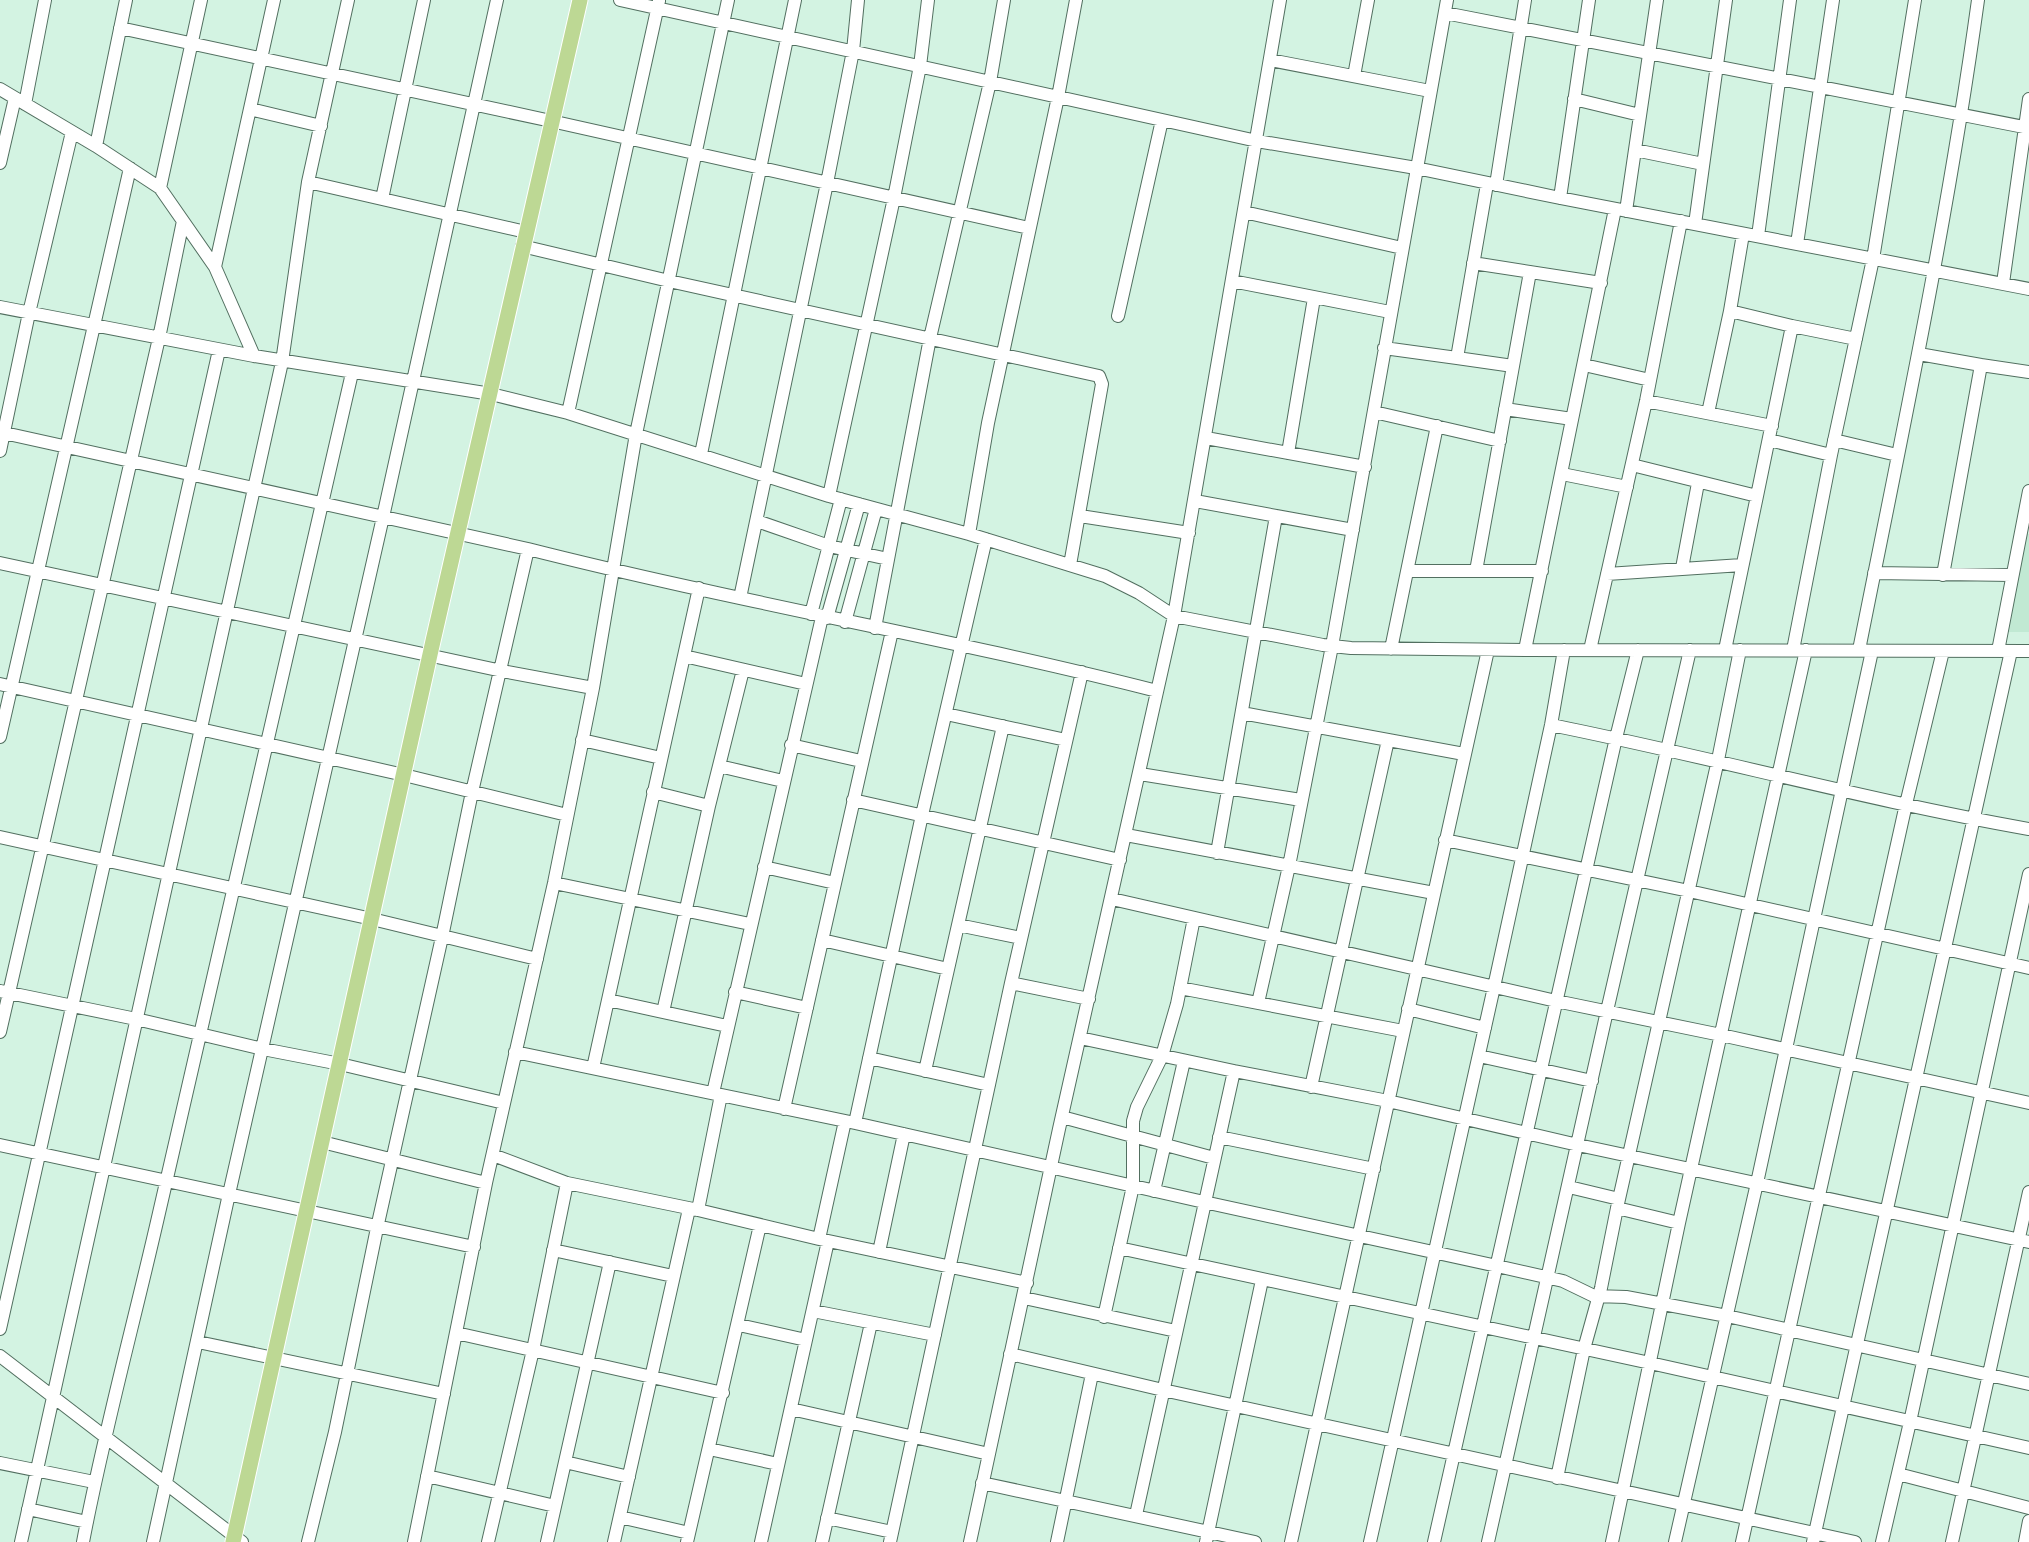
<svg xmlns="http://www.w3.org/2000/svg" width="2029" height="1542" font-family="'Archivo Narrow',sans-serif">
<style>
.built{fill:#c1e9d3}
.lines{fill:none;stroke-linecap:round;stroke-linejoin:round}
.minor-casing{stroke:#526f60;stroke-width:14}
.major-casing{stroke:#fff;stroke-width:17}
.minor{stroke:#fff;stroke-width:12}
.major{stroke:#bdd894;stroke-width:15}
</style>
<rect width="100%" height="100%" fill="#d3f3e2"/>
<path class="built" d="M2027 534H2029V632H2008Z"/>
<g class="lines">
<g class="minor-casing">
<path id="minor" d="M620 0 1257 141 1416 168 1560 198 2029 289
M1280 0 1174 616 1323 645 1351 648 1525 650 2029 651
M1445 13 2029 128
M120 28 551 121 1029 228
M1270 60 1430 91
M1354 76 1368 0
M0 89 96 146 160 188 215 267 254 356 491 394 568 413 829 496 969 534 1105 576 1139 593 1174 616 1059 1129 970 1542
M1574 99 1640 115
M25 104 45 0
M250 109 321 126
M96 146 126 0
M1635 150 1703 164
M0 163 15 98
M308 182 526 232
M1496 185 1525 0
M160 188 201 0
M1560 198 1589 0
M382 199 424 0
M1626 211 1657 0
M1244 212 1402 248
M1695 224 1726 0
M1743 234 1730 311 1792 326 1757 496
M1758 236 1790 0
M1797 244 1833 0
M522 246 669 281 1099 376 1102 384 1070 565
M1473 263 1601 283
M215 267 274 0
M1232 281 1390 312
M2003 283 2029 99
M0 307 254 356
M1118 316 1162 120
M1792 326 1856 339
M1384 348 1457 358 1487 184
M1919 354 1981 365
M1457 358 1513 366
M1584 365 1650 380
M1646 401 1772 426
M1505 409 1572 419
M1374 412 1500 441
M568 413 659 1
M1708 413 1730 311
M0 432 528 549C737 602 949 638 1157 691
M1206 438 1365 467
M1769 440 1831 455
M1834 440 1897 455
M0 451 29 313 72 132
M1288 453 1314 298
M701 454 795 0
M1632 465 1757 496 1725 650
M1562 474 1627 487
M829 496 894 198 920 66 928 0
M1195 501 1353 530
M1080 516 1189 533
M757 521 829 546 888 559
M969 534 988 423 1058 97 1076 0
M0 563 502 671 593 688
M1682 568 1698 483
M1407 571H1542
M1476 571 1530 272
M1874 573 2012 575
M1607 574 1742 565
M1943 575 1981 365 2029 372
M740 598 827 183 853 51 858 0
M811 614 841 499
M827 618 859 504
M845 622 876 509
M875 628 930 338 990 82 1004 0
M1391 649 1437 426
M1525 650 1615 209
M1590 650 1646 401 1681 221
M1793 650 1831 455 1873 259 1915 0
M1859 650C1902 434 1948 219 1978 0
M1998 651 2029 491
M684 656 806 684
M0 684 404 775 567 815
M1242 713 1464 754
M946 714 1066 740
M1551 725C1711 757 1869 801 2029 829
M0 737 130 168
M582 740 661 758
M791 745 861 761
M719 766 783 781
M1140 774 1301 800
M653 792 709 806
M853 800 1120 860
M1126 835 1434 893
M0 837 372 919 537 959
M1445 840 1689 891 2029 968
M1217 853 1276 516
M764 867 835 883
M554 883 750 924
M1112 899 1556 1001 1721 1035 2029 1103
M958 925 1021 938
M822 940 948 969
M1011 983 1089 999
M1180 988 1403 1031
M0 991 136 1019 263 1049 340 1064 504 1103
M735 992 807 1008
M608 1000 727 1026
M1258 1003 1289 866 1332 646 1447 0
M1408 1009 1485 1028
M663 1012 709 806 743 670
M0 1032 159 338 183 221
M1080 1038 1234 1071 1388 1101 1578 1145 2029 1242
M515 1052 855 1123 1204 1202 1497 1266 1563 1281 1594 1296 1626 1297 1727 1316 2029 1384
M1479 1056 1592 1081
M869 1058 989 1085
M593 1068 699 588
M925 1071 1003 726
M1311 1087 1388 740
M713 1093 822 617
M784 1109 892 631
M1062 1117 1214 1158
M855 1123 922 815 986 539
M1219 1137 1374 1169
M322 1142 486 1183
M0 1145 474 1247
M493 1155 567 1183 698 1210 819 1239 1027 1283
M1569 1187 1619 1199
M1154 1191 1184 1061
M1617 1208 1679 1223
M698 1210 721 1095
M819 1239 845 1121
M1119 1248 1650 1363 2029 1448
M553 1250 673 1276
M879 1252 904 1134
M1024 1298 1176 1331
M813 1311 935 1335
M1104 1317 1133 1186V1121L1137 1107 1162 1056 1166 1042 1177 1004 1194 918
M739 1325 806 1340
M0 1329 219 350
M456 1333 723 1393
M198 1342 444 1394
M1010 1354 1163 1390 1855 1542
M0 1356 242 1542
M791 1409 989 1454
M709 1449 778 1464
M565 1462 629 1477
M0 1463 94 1482
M1898 1474 2029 1508
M427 1476 555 1506
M1557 1478 1584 1349 1601 1288 1617 1208 1718 760 1740 650
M982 1483 1255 1542
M28 1509 87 1522
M1136 1515 1234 1071
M620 1517 689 1533
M827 1518 892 1532
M21 1542 282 362 308 182 348 0
M83 1542C104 1431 134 1323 159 1213 222 933 287 653 352 373
M153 1542 229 1194 383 517 497 0
M308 1542 335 1432 377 1228 442 937 472 792 528 549
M414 1542 486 1183 554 883 593 688 636 434 728 0
M488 1542 533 1350 567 1183
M547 1542 610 1262
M614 1542 689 1209
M687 1542 760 1225
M761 1542 828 1241
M822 1542 871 1323
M890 1542 1011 983 1082 672
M1057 1542 1092 1374
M1206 1542 1262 1280
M1291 1542 1488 650
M1370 1542 1494 987 1551 725 1564 650
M1434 1542 1616 738 1638 650
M1488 1542 1607 1011 1690 650
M1612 1542 1679 1223 1806 650
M1675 1542 1757 1183 1872 651
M1742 1542 1906 804 1943 651
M1813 1542 2011 651
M1882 1542 1910 1422 2029 874
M1952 1542 2029 1192
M2025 1542 2029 1521"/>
</g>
<g class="major-casing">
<path id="major" d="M233 1542 433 641 580 0"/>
</g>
<use href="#minor" class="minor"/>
<use href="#major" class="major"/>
</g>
</svg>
